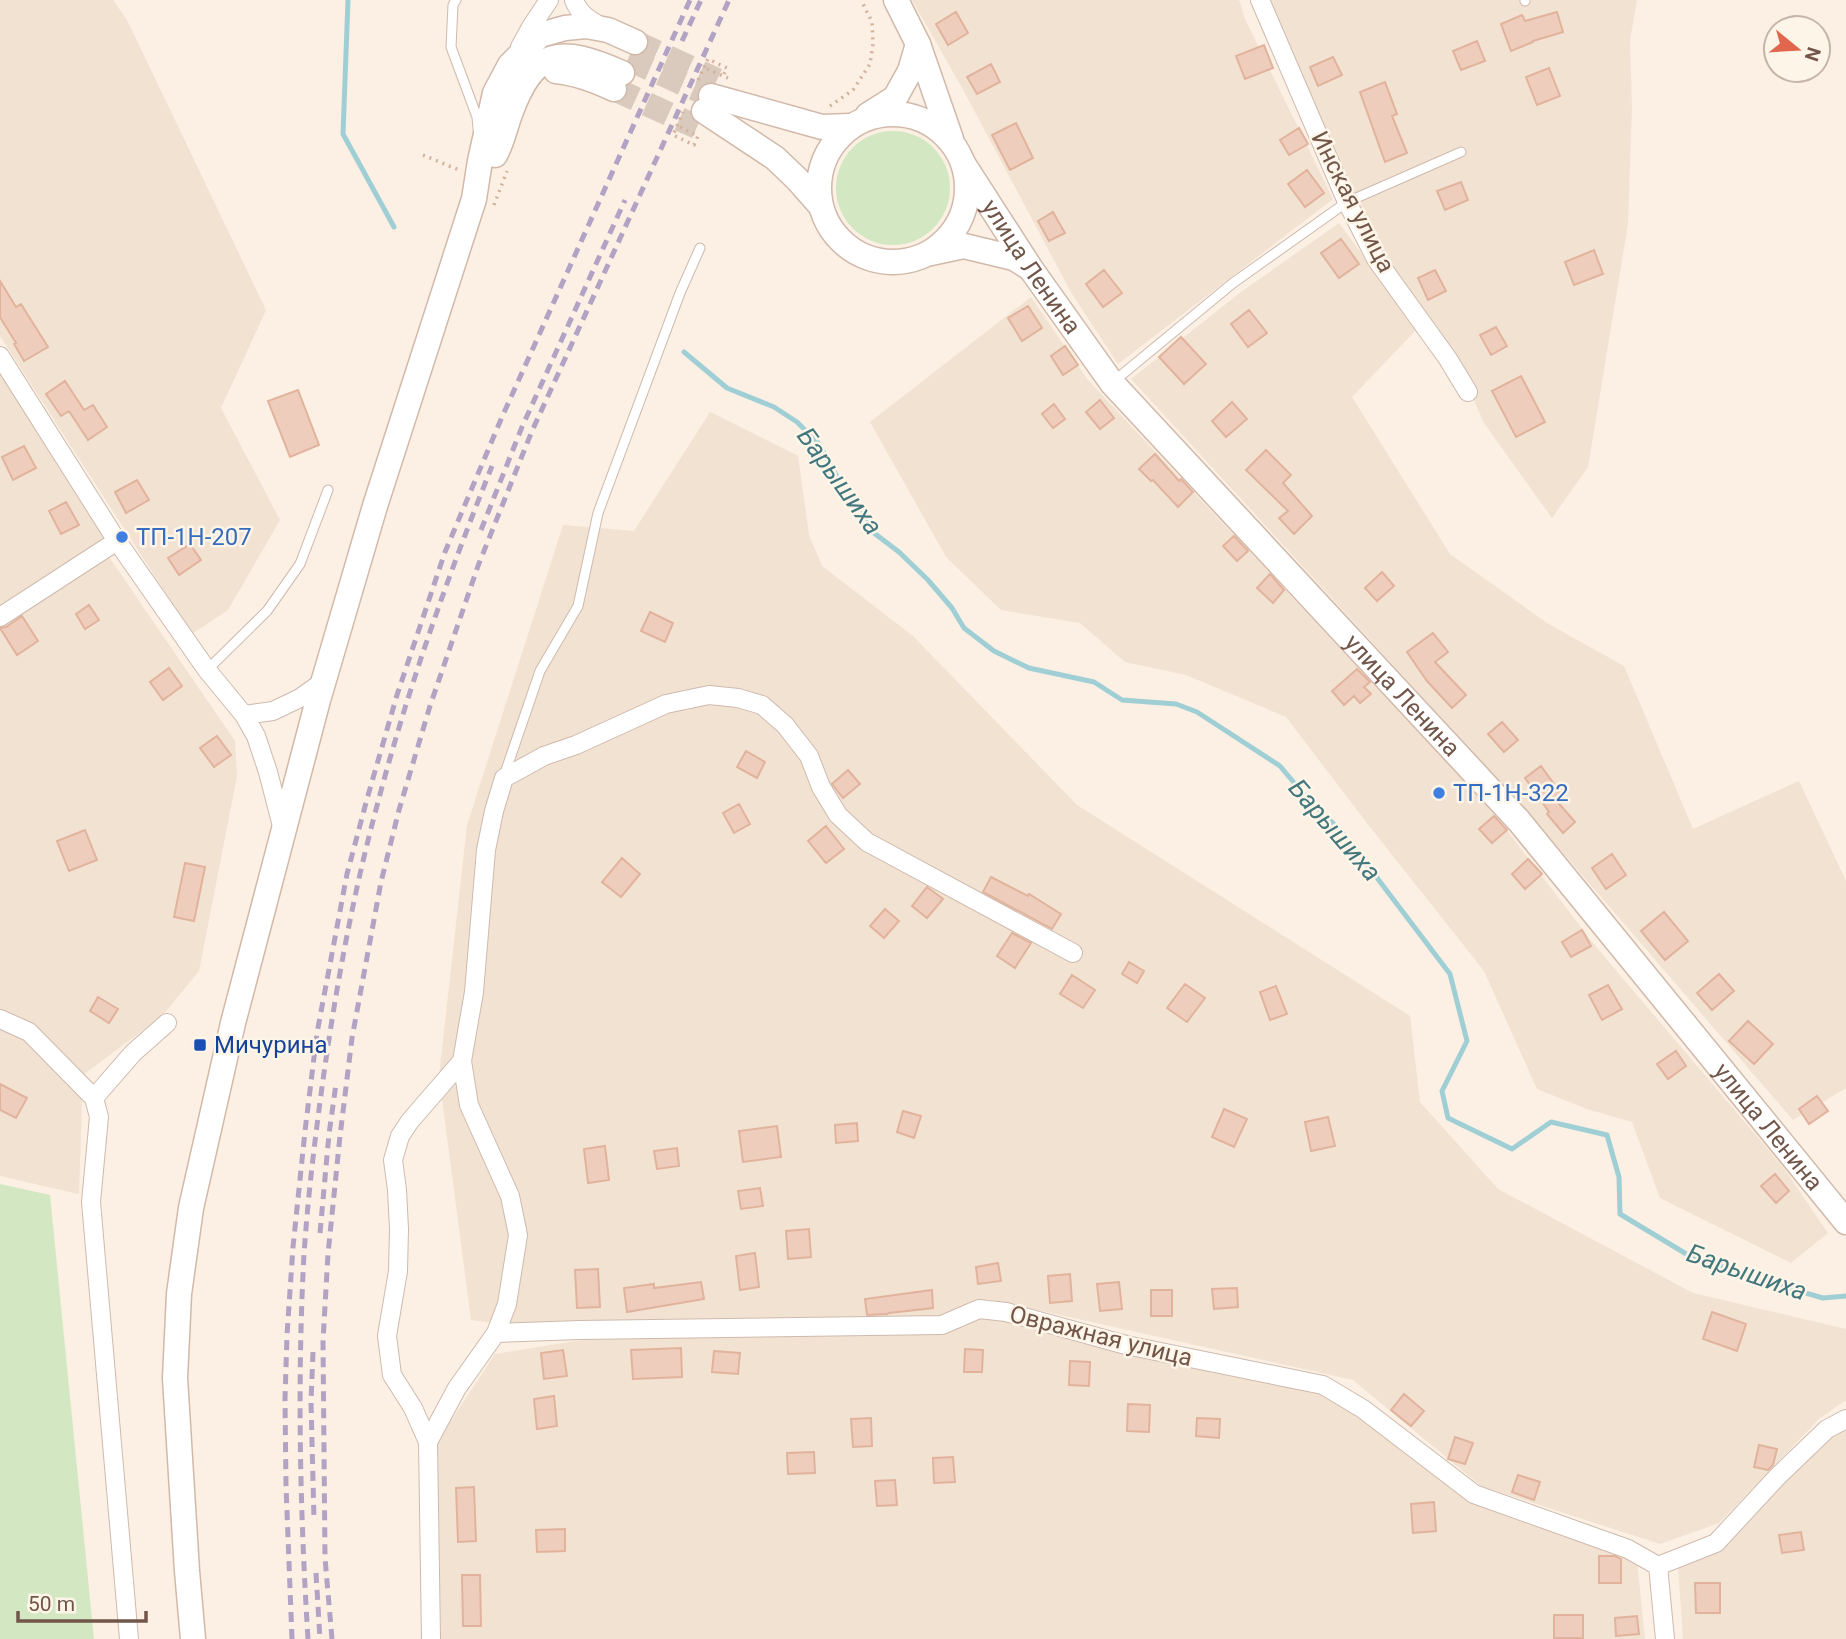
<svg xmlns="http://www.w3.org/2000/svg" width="1846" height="1639" font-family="Roboto,sans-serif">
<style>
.residential{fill:#f2e2d2}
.green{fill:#d3e8c2}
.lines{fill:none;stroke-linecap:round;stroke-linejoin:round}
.stream{stroke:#9fcfd5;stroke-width:5}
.building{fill:#efcdbc;stroke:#e1b39d;stroke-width:2}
.secondary-tunnel{stroke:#d9cabd;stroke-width:24;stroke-dasharray:24 12;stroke-linecap:butt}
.service-casing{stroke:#cebaad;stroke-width:11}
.minor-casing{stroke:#cebaad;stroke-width:20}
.secondary-casing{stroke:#d1b9aa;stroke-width:27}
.path{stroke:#d4b19f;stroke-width:3.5;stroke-dasharray:2 5;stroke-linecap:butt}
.service{stroke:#fff;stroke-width:9}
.minor{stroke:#fff;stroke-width:18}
.secondary{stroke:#fff;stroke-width:24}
.rail{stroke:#b2a2c4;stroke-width:5;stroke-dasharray:10 7;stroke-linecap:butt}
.shop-dot{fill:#3f7fe0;stroke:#fef5e9;stroke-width:2.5}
.transit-dot{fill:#1a4fb4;stroke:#fef5e9;stroke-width:2.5}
.labels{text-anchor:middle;stroke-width:5;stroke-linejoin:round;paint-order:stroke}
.street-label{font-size:24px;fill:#72564a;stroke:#fef5e9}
.shop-label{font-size:24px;fill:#366cbe;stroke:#fef5e9;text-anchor:start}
.transit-label{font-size:24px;fill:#164399;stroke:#fef5e9;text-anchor:start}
.water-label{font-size:26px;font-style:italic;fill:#42777e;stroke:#fef5e9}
</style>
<rect width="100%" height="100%" fill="#fbf0e3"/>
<path class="residential" d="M0 0H113L127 20 266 310 221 408 280 520 228 610 192 634 0 336Z
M912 0H1239L1245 19 1333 199 1118 364 1072 294 961 86Z
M1266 0H1637L1630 40 1632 107 1628 224 1588 467 1552 518 1484 423 1452 350 1385 254 1348 188Z
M1339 223 1417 329 1352 397 1450 554 1547 623 1624 666 1693 829 1799 781 1846 881V1088L1793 1120 1527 811 1131 379 1241 292Z
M1031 297 1088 380 1486 803 1597 948 1783 1167 1828 1233 1791 1263 1660 1198 1632 1122 1587 1109 1537 1089 1484 971 1370 827 1286 717 1186 675 1125 662 1080 623 1001 610 946 557 870 422Z
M0 370 107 538 0 605Z
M710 412 798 456 809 535 822 566 913 636 1077 805 1410 1016 1420 1102 1498 1189 1693 1293 1846 1329V1400L1819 1419 1719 1523 1660 1544 1481 1486 1353 1380 988 1299 944 1316 585 1322 532 1328 471 1320 439 1076 467 825 563 525 634 531Z
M109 557 235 741 237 776 199 971 162 1016 83 1075 79 1194 0 1176V627Z
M994 1313 1089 1334 1339 1399 1465 1499 1636 1551 1645 1639H441L437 1442 495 1354 588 1339 941 1334Z
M1846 1421V1639H1683L1678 1565 1784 1479Z"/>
<path class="green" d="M836 188a57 57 0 1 1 114 0a57 57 0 1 1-114 0Z
M0 1184 50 1195 94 1639H0Z"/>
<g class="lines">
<path class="stream" d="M348 0 343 134 394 227
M684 352 727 388 774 407 797 422 819 444 841 484 864 512 874 533 899 552 928 580 952 608 964 628 994 651 1029 668 1094 682 1122 700 1176 704 1197 712 1280 766 1306 797 1343 833 1450 974 1467 1041 1442 1091 1448 1118 1512 1149 1551 1122 1607 1135 1619 1177 1620 1214 1688 1255 1771 1283 1823 1298 1846 1296"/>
</g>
<path class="building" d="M956 12 968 33 948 45 936 24Z
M1557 12 1563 32 1533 41V42L1511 51 1501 24 1522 15 1525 21Z
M1477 41 1485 61 1461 70 1453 51Z
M1264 45 1273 68 1245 79 1236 56Z
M1333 57 1342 75 1318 86 1310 67Z
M991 64 1000 82 977 94 967 77Z
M1549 68 1560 96 1537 105 1526 77Z
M1385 82 1397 114 1392 116 1407 153 1385 162 1360 92Z
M1016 123 1033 158 1010 170 992 135Z
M1299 128 1308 144 1289 155 1280 140Z
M1307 170 1324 193 1305 207 1288 184Z
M1461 182 1468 200 1445 210 1437 191Z
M1053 212 1065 233 1049 241 1038 221Z
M1341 239 1359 264 1339 278 1321 253Z
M1594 250 1603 274 1574 285 1565 262Z
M1104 270 1122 293 1103 307 1086 284Z
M1435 270 1446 291 1428 300 1418 278Z
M0 281 16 307 21 304 48 347 24 361 14 344 16 343 0 317Z
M1028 306 1042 328 1022 341 1008 318Z
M1249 310 1267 333 1248 347 1231 324Z
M1496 327 1507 346 1491 355 1480 335Z
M1181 337 1206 364 1184 384 1159 357Z
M1065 346 1078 365 1063 375 1051 356Z
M1521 376 1545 422 1516 437 1492 391Z
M65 381 84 410 93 405 107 427 88 440 69 411 61 416 46 394Z
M298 390 319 445 290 457 268 401Z
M1100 400 1114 418 1100 429 1086 412Z
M1232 402 1247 419 1226 437 1212 421Z
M1054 404 1065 419 1053 428 1042 414Z
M24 446 36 468 13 480 2 457Z
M1266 450 1291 475 1283 483 1312 516 1294 534 1279 518 1288 511 1246 470Z
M1155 454 1179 481 1181 479 1193 492 1178 507 1153 480 1151 481 1139 469Z
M137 480 149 500 126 513 115 492Z
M66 502 79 525 61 534 49 511Z
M1234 536 1248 551 1237 561 1223 546Z
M190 544 201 560 179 575 168 558Z
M1382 572 1394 586 1377 601 1365 588Z
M1270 574 1284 590 1273 603 1257 588Z
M89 605 99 620 85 629 76 614Z
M650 612 673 623 665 642 641 631Z
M22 616 38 641 17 655 0 628 6 627Z
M1433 633 1448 652 1435 662 1466 695 1452 708 1427 681 1407 652Z
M169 668 182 686 163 700 150 682Z
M1357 669 1370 682 1364 687 1371 694 1360 703 1354 696 1344 705 1332 691Z
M1502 722 1518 740 1504 752 1488 734Z
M217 736 231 755 214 767 200 748Z
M746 751 765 762 757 778 737 767Z
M1541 766 1562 795 1555 799 1575 822 1563 833 1547 814 1549 812 1525 778Z
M848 770 860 784 843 798 832 784Z
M739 804 750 824 734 833 723 813Z
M1494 816 1507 830 1492 843 1479 829Z
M826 826 844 849 826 863 808 841Z
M85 830 97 860 69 871 57 841Z
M1612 854 1626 875 1606 889 1592 868Z
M622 858 640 874 621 897 602 882Z
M1528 859 1542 874 1525 889 1512 874Z
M185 863 205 867 194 921 174 917Z
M991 877 1028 896 1029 894 1061 914 1052 929 983 892Z
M927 887 943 899 927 918 912 906Z
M885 909 899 921 884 938 870 926Z
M1664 912 1688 941 1665 960 1641 931Z
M1582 930 1591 946 1571 957 1562 942Z
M1012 933 1031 943 1015 968 997 956Z
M1129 962 1144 971 1137 983 1122 974Z
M1719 974 1734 991 1712 1010 1697 993Z
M1072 975 1095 990 1083 1008 1060 994Z
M1185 984 1205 998 1187 1022 1167 1008Z
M1608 985 1622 1009 1602 1020 1589 995Z
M1276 986 1287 1014 1270 1020 1260 992Z
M98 997 118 1009 109 1023 90 1011Z
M1748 1021 1773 1044 1754 1064 1729 1041Z
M1676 1051 1686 1066 1668 1079 1657 1064Z
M0 1084 27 1098 16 1118 0 1110Z
M1817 1096 1828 1111 1809 1124 1799 1109Z
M1224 1109 1247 1119 1234 1147 1212 1137Z
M903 1111 921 1116 914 1138 897 1132Z
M1328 1117 1335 1146 1311 1151 1305 1122Z
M857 1123 858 1141 836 1143 835 1125Z
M777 1126 781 1157 743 1162 739 1131Z
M605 1146 609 1180 588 1183 584 1149Z
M677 1148 679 1166 657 1169 654 1151Z
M1775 1174 1789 1191 1776 1203 1761 1186Z
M760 1188 763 1206 741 1209 738 1191Z
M809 1229 811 1257 788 1259 786 1231Z
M755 1253 759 1287 740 1290 736 1256Z
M998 1263 1001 1281 978 1284 976 1267Z
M598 1269 600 1307 577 1308 575 1270Z
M1070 1274 1072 1301 1050 1303 1048 1276Z
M701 1282 704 1299 627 1312 624 1288 654 1284V1288Z
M1119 1282 1122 1309 1100 1311 1097 1284Z
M1237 1288 1238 1307 1214 1309 1212 1289Z
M932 1290 933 1308 889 1313 887 1314 867 1315 865 1299Z
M1151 1290H1172V1316H1151Z
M1712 1312 1746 1324 1737 1351 1703 1339Z
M681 1348 682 1377 633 1379 631 1350Z
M965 1349 983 1350 982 1372H964Z
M563 1350 567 1376 544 1379 541 1353Z
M714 1351 740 1353 738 1374 712 1372Z
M1070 1361 1090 1362 1089 1386 1069 1385Z
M1404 1394 1424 1411 1411 1426 1391 1410Z
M554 1396 557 1426 537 1429 534 1399Z
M1128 1404 1150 1405 1149 1432 1127 1431Z
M871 1418 872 1446 853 1447 851 1419Z
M1197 1418 1220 1419 1219 1438 1196 1436Z
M1455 1437 1473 1443 1465 1464 1448 1459Z
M1759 1445 1777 1449 1773 1465 1768 1470 1754 1467Z
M814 1452 815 1473 788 1474 787 1453Z
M953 1457 955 1482 934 1483 933 1458Z
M1518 1475 1540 1482 1534 1500 1512 1492Z
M895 1480 897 1505 877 1506 875 1481Z
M474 1487 476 1541 458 1542 456 1488Z
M1434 1502 1436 1531 1413 1533 1411 1504Z
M565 1529V1551L537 1552 536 1530Z
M1801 1532 1804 1550 1782 1553 1779 1535Z
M1599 1556H1615L1621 1559V1583H1599Z
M462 1575H480L481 1626H463Z
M1695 1583H1720V1613H1696Z
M1554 1615H1583V1638H1554Z
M1637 1616 1639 1634 1616 1636 1615 1618Z"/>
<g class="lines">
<path class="secondary-tunnel" d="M635 42 717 80
M628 59 711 96
M614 89 697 127"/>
<g class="service-casing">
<path id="service" d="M456 0 453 5 451 47 477 117 478 129
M1525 0V1
M1113 382 1233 283 1347 202 1461 152
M207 670 267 611 300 564 328 490
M504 776 540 671 578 606 598 513 680 293 700 248"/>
</g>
<g class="minor-casing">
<path id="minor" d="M574 0C579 14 589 20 602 27
M1260 0 1347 202 1376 259 1448 359 1468 392
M520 47 531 27 549 0
M0 356 117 541 207 670 244 715 256 736 268 772 283 830
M0 617 117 541
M244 715 273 711 300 698 324 681
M0 1019 29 1032 94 1098 133 1053 167 1023
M94 1098 99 1117 91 1202 129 1639
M496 1333 580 1330 942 1325 979 1309 1006 1312 1126 1345 1323 1385 1363 1409 1474 1494 1628 1549 1658 1566
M428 1442 413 1408 392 1375 387 1336 398 1271 399 1229 397 1190 393 1160 400 1136 410 1121 462 1061
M1658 1566 1716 1543 1777 1477 1827 1429 1846 1419
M1658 1566 1665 1639
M431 1639 428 1442 457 1388 496 1333 507 1304 518 1235 510 1196 469 1105 462 1061 474 992 486 850 494 811 504 778 544 756 576 745 666 704 709 695 738 698 762 705 785 725 809 756 821 787 838 815 867 842 1073 953"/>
</g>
<g class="secondary-casing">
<g id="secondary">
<path d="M896 0 918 44 951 139"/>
<path d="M556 71C577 73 595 80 614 89"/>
<path d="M711 96 822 127 850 126"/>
<path d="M704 111 775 158 797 179 820 205"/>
<circle cx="893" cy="188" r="74"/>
<path d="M868 115 895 98 910 71 918 44"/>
<path d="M495 155C502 143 505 128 510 114 534 47 561 46 622 73"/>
<path id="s1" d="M964 165 1031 269 1112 383 1519 821 1846 1222"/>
<path d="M931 253 964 246 1014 258 1030 268"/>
<path d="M193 1639 187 1571 175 1378 179 1294 191 1208 233 1023 318 700 375 506 474 199 480 161 495 93 510 65 540 35 565 28 586 26 608 30 635 42"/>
</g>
</g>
<path class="path" d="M707 69 728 78
M698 80 708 59 727 68 723 76
M830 106 853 90 870 64 873 44 872 22 861 0
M680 127 698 136 694 145 673 135 683 112
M423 155 459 170
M494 205 507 171"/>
<use href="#service" class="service"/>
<use href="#minor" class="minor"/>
<use href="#secondary" class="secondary"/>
<path class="rail" d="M682 41 701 0
M481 530 522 427 625 200
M320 1233 329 1134 336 1084
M313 1352 311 1402 314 1520
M316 1573 320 1639
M292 1639 286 1486 285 1399 287 1335 293 1247 305 1131 317 1033 347 874 367 799 397 695 445 552 502 417 690 0
M308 1639C300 1510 297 1383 304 1254 308 1196 315 1138 323 1080 336 987 353 894 378 802 408 688 448 576 492 466
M332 1639 325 1558 323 1341 328 1254 340 1136 352 1038 381 882 399 810 430 706 478 566 532 431 729 0"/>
</g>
<g class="shop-dot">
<circle cx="122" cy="537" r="7"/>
<circle cx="1439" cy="793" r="7"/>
</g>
<rect class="transit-dot" x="193" y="1038" width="14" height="14" rx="3.5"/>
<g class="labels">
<g class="street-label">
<text transform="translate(1353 202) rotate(63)" y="8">Инская улица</text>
<text dy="8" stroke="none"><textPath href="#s1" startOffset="122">улица Ленина</textPath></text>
<text dy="8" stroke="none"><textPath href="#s1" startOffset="690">улица Ленина</textPath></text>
<text dy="8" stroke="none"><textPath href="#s1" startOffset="1256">улица Ленина</textPath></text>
<text transform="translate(1101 1336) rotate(14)" y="8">Овражная улица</text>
</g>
<g class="shop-label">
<text x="136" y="545">ТП-1Н-207</text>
<text x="1453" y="801">ТП-1Н-322</text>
</g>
<g class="transit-label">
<text x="214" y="1053">Мичурина</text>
</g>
<g class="water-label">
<text transform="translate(840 481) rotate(54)" y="9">Барышиха</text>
<text transform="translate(1335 830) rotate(49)" y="9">Барышиха</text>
<text transform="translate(1747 1272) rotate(19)" y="9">Барышиха</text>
</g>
</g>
<g transform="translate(1797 49) rotate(108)"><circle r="33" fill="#fef5e9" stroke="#c6b5a9" stroke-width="2"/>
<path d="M0-5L12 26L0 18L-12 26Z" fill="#e0664d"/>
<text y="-10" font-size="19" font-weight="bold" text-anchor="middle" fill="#72564a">N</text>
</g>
<path d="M18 1611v10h128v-10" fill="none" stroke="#72564a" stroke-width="3.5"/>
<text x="28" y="1611" font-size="21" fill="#72564a" stroke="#fef5e9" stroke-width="5" paint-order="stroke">50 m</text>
</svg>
